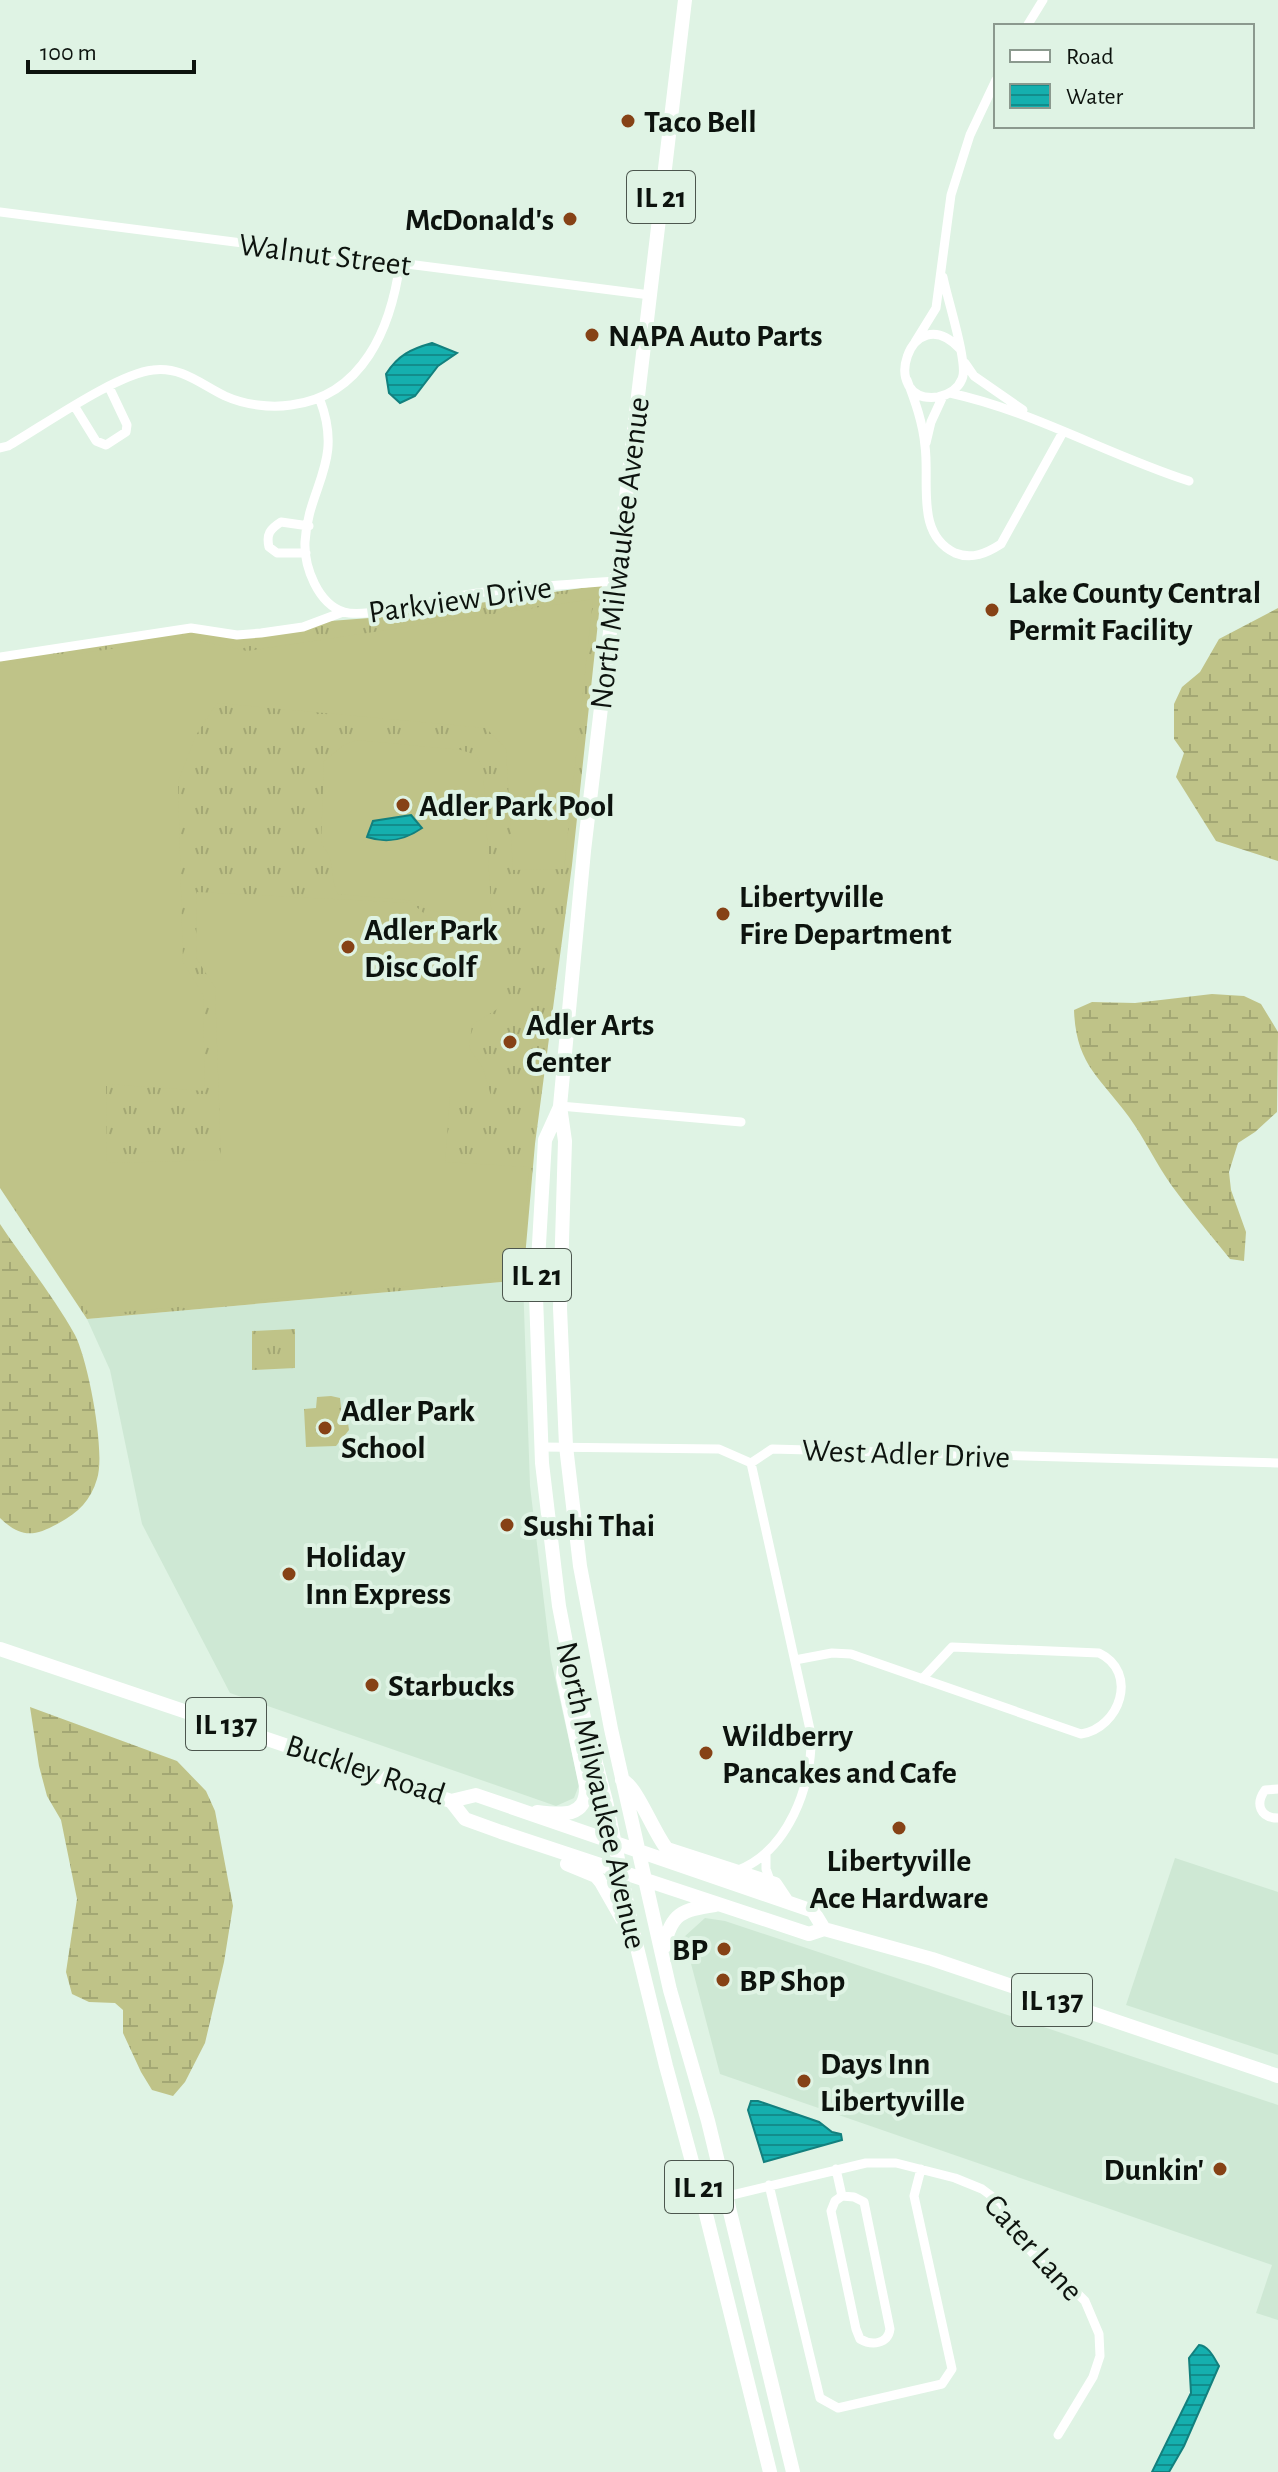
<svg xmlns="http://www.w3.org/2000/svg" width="1278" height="2472" font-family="'Alegreya Sans',sans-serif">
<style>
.built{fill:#cee8d4}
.grass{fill:url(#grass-tufts)}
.wetland{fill:url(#wetland-marsh)}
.pitch{fill:#bfc388}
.water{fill:url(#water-rules);stroke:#13807e;stroke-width:2}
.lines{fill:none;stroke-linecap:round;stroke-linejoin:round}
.minor{stroke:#fff;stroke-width:9}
.primary{stroke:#fff;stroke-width:14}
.poi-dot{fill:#864216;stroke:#dff3e4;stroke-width:3}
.labels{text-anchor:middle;stroke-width:8;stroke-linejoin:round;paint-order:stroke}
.shield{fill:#dff3e4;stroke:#4c564e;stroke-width:2}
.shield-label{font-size:30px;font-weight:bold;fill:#0d130e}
.poi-label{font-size:32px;font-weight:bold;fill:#0d130e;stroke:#dff3e4;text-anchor:start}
.street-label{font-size:32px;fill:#0d130e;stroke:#dff3e4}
</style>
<defs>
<pattern id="grass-tufts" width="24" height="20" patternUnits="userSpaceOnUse" patternTransform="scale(2)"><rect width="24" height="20" fill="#bfc388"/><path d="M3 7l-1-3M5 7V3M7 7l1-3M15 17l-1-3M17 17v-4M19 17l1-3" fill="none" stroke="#a3a774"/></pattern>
<pattern id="wetland-marsh" width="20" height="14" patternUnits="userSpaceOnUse" patternTransform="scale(2)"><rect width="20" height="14" fill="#bfc388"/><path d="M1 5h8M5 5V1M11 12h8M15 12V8" fill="none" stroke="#a3a774"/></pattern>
<pattern id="water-rules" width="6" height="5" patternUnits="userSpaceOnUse" patternTransform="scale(2)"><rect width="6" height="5" fill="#15afae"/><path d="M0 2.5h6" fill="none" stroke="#128d8c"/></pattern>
</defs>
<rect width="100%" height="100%" fill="#dff3e4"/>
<path class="built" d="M523 1280 530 1486 551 1660 579 1785 574 1798 556 1806 230 1693 142 1524 110 1370 87 1319Z
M1175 1858 1278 1892V2055L1126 2005Z
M705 1918 725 1921 1278 2105V2320L1256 2313 1272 2265 720 2074 684 1937Z"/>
<path class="grass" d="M602 585 572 865 535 1144 523 1280 87 1319 0 1188V659L190 630 232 638 330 621 383 617Z
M295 1329V1368L252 1370V1331Z
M331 1396 340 1398 342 1417 348 1423 349 1430 336 1446 306 1447 304 1409 316 1408 317 1397Z"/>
<path class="wetland" d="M1278 608V861L1216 841 1176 777 1184 753 1174 739V704L1182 687 1200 672 1219 639Z
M1212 994 1244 996 1261 1004 1278 1032 1277 1112 1255 1132 1238 1143 1229 1172 1231 1190 1246 1232 1244 1261 1230 1259C1211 1235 1190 1211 1172 1186 1156 1164 1145 1139 1129 1117 1100 1077 1076 1065 1074 1010L1092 1002 1135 1003Z
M0 1224C24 1260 54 1297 75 1335 88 1360 106 1453 97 1479 91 1500 78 1513 59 1523 34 1537 21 1538 0 1518Z
M30 1707 177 1761 206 1791 215 1811 233 1906 224 1962 205 2043 185 2082 173 2096 152 2090 141 2072 123 2033V2010L115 2003 89 2002 72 1994 66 1972 77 1899 61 1820 47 1796 39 1766Z"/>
<path class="pitch" d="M593 599 564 869 513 870 506 749 486 728 217 703 196 735 178 782 183 962 203 995 205 1091 106 1084 107 1163 221 1160 215 987 196 958 197 892 412 903 428 917 446 920 464 936 499 933V1008L472 1025 469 1048 483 1068 491 1096H450L445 1162 529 1167 520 1276 90 1315 0 1187V665L186 638 247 651Z
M357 740 461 750 476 755 483 769 492 924 463 928 452 915 429 910 416 901 338 894C328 873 338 863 321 844L324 761 344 745Z"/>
<path class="water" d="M432 343 457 353 438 366 415 396 400 403 389 393 386 374C398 355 411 349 432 343Z
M411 815 422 828C405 840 388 844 367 837L373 821Z
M751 2101H758L819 2122 832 2132 841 2134 842 2140 764 2162 748 2110Z
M1199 2345C1209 2346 1214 2358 1219 2366L1184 2446 1169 2472H1152L1191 2393 1189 2358Z"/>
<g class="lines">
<path class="minor" d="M1027 26 1043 0
M0 212 650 295
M943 277C947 298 969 365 962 379 958 389 948 395 938 397 877 405 910 296 960 349
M915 342 936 308 951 195 970 135 996 80
M965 363 974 376 1023 410
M907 380C915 401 923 423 925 446 930 482 915 534 955 553 972 560 987 553 1001 544L1063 432
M950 393C1033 411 1108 455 1189 481
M320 400C344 463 308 486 305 542 304 567 318 604 344 612 368 619 447 597 477 593 523 587 570 584 617 581
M75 407 96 441 106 445 126 432 127 425 109 387
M926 443 931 422 943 396
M0 448 8 446C43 426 116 374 153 370 181 366 202 385 225 396 245 405 270 408 291 405 363 396 391 328 400 263
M306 553H277L269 547C266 534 270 529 281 522L309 526
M0 657 191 628 237 635 261 633 303 627 343 612
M560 1106 741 1122
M541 1447 719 1449 751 1463 772 1449 1278 1463
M795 1660 832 1653 851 1654 1081 1734C1120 1728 1139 1672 1099 1653L952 1647 922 1679
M1278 1789 1265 1790C1255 1804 1260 1818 1278 1818
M766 1854V1869L771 1883
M736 1871C788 1852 813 1785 811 1734L751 1463
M836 2169 842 2196
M769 2185 820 2398 838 2408 942 2384 952 2369 914 2196 921 2169
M842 2196 854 2197 864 2202 890 2329C888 2344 872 2346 860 2339L856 2329 831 2211 835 2201Z
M703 2202 866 2163H896L955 2178 982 2189 1001 2203 1030 2250 1050 2273 1067 2283 1085 2301 1099 2334 1100 2356 1093 2377 1058 2435"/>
<path class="primary" d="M685 0 584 851 560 1106 565 1141 560 1308 566 1446 580 1566 611 1729 670 1990 708 2121 793 2472
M560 1107 545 1140 536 1296 542 1463 559 1606 571 1668 606 1801 632 1927 666 2066 703 2202 770 2472
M0 1649 451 1801 476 1795 813 1911 824 1929
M622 1780C637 1786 653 1832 667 1849L775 1884 787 1902
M451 1801 465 1819 501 1832 809 1934 824 1929 932 1959 1278 2076
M537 1812C562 1815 587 1818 586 1786L563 1677 565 1657
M567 1864 596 1876 601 1882 629 1931
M664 1947C671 1913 682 1910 715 1905"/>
</g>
<g class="poi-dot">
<circle cx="628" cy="121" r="8"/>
<circle cx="570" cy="219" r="8"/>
<circle cx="592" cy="335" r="8"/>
<circle cx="992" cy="610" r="8"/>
<circle cx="403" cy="805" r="8"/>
<circle cx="723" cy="914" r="8"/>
<circle cx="348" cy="947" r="8"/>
<circle cx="510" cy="1042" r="8"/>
<circle cx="325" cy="1428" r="8"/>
<circle cx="507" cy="1525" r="8"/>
<circle cx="289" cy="1574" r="8"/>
<circle cx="372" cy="1685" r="8"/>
<circle cx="706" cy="1753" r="8"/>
<circle cx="899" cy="1828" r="8"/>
<circle cx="724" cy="1949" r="8"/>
<circle cx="723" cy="1980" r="8"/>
<circle cx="804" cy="2081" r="8"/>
<circle cx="1220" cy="2169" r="8"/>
</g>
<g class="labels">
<g class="shield">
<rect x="627" y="171" width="68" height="52" rx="6"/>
<rect x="503" y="1249" width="68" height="52" rx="6"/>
<rect x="186" y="1698" width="80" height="52" rx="6"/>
<rect x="1012" y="1974" width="80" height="52" rx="6"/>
<rect x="665" y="2161" width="68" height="52" rx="6"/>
</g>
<g class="shield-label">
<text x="661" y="207">IL 21</text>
<text x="537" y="1285">IL 21</text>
<text x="226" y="1734">IL 137</text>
<text x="1052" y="2010">IL 137</text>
<text x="699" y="2197">IL 21</text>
</g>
<g class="poi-label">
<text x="644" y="132">Taco Bell</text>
<text x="554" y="230" text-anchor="end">McDonald's</text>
<text x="608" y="346">NAPA Auto Parts</text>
<text x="1008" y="603">Lake County Central<tspan x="1008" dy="37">Permit Facility</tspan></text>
<text x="419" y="816">Adler Park Pool</text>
<text x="739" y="907">Libertyville<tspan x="739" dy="37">Fire Department</tspan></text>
<text x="364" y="940">Adler Park<tspan x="364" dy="37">Disc Golf</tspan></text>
<text x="526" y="1035">Adler Arts<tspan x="526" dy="37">Center</tspan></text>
<text x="341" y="1421">Adler Park<tspan x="341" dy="37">School</tspan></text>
<text x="523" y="1536">Sushi Thai</text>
<text x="305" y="1567">Holiday<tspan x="305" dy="37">Inn Express</tspan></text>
<text x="388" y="1696">Starbucks</text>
<text x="722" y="1746">Wildberry<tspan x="722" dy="37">Pancakes and Cafe</tspan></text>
<text x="899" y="1871" text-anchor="middle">Libertyville<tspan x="899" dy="37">Ace Hardware</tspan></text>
<text x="708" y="1960" text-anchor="end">BP</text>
<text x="739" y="1991">BP Shop</text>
<text x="820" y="2074">Days Inn<tspan x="820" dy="37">Libertyville</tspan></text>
<text x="1204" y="2180" text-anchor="end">Dunkin'</text>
</g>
<g class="street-label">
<text transform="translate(325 254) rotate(7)" y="11">Walnut Street</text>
<text transform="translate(619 553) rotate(-83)" y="11">North Milwaukee Avenue</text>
<text transform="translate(460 599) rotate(-8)" y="11">Parkview Drive</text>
<text transform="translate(906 1453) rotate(2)" y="11">West Adler Drive</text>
<text transform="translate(366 1769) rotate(18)" y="11">Buckley Road</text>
<text transform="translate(602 1795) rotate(77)" y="11">North Milwaukee Avenue</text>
<text transform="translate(1034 2247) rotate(48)" y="11">Cater Lane</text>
</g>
</g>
<rect x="994" y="24" width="260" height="104" fill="#dff3e4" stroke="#8b998e" stroke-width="2"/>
<rect x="1010" y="50" width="40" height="12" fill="#ffffff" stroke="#8b998e" stroke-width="2"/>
<text x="1066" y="64" font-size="24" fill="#0d130e">Road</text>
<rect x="1010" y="84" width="40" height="24" fill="url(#water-rules)" stroke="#8b998e" stroke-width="2"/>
<text x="1066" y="104" font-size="24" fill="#0d130e">Water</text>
<path d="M28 60v12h166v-12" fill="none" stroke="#0d130e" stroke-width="4"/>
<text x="40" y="60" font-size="24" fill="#0d130e" stroke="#dff3e4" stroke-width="6" paint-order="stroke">100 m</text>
</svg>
